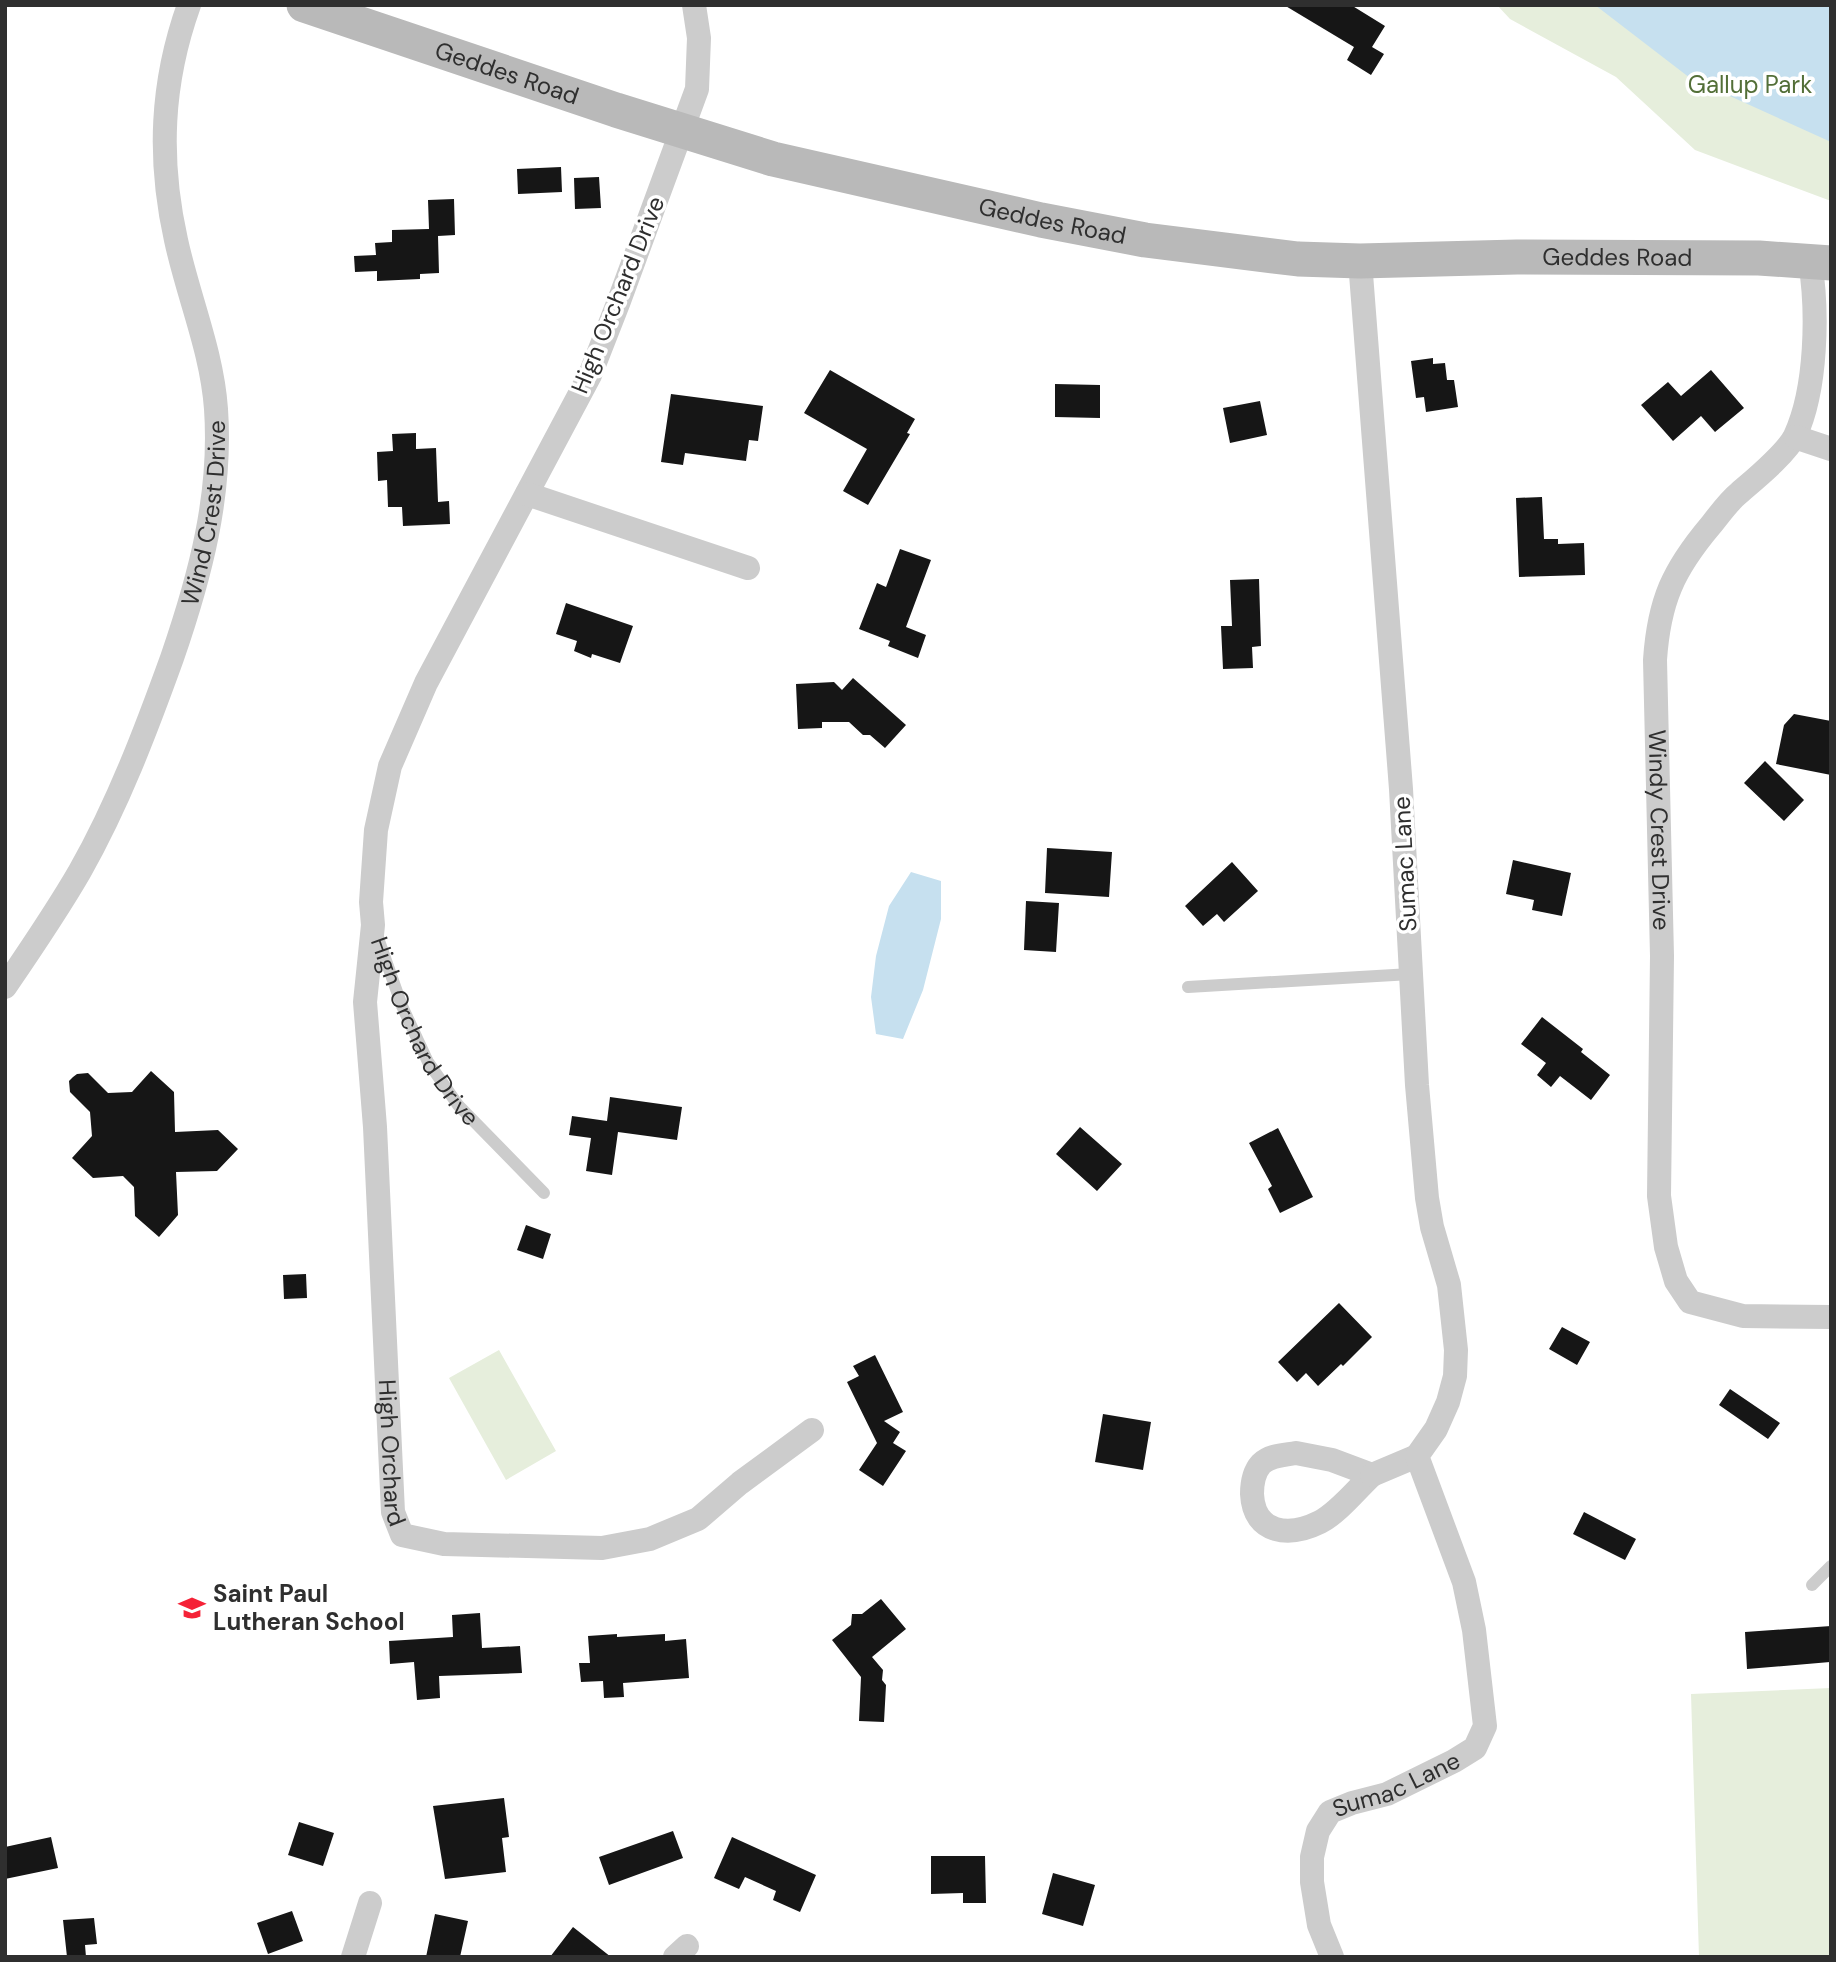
<svg xmlns="http://www.w3.org/2000/svg" width="1836" height="1962" font-family="'DM Sans',sans-serif">
<style>
.green{fill:#e6eedc}
.water{fill:#c6e0ef}
.building{fill:#161616}
.lines{fill:none;stroke-linecap:round;stroke-linejoin:round}
.lane{stroke:#ccc;stroke-width:12}
.street{stroke:#ccc;stroke-width:24}
.secondary{stroke:#b9b9b9;stroke-width:35}
.labels{text-anchor:middle;stroke-width:7;stroke-linejoin:round;paint-order:stroke}
.street-label{font-size:24px;fill:#2f2f2f;stroke:#fff}
.park-label{font-size:24px;fill:#536f38;stroke:#fff}
.poi-label{font-size:24px;font-weight:bold;fill:#2f2f2f;stroke:#fff;text-anchor:start}
</style>
<rect width="100%" height="100%" fill="#fff"/>
<path class="green" d="M1497 5H1831V201L1695 150 1616 77 1510 19Z
M499 1350 556 1451 506 1480 449 1378Z
M1831 1688V1957H1699L1691 1694Z"/>
<path class="water" d="M1595 5H1831V142L1690 78Z
M911 872 941 881V919L923 990 903 1039 876 1034 871 997 876 956 889 906Z"/>
<path class="building" d="M1284 5H1351L1385 26 1372 47 1384 54 1371 75 1347 60 1354 47Z
M561 167 562 192 518 194 517 169Z
M599 177 601 208 575 209 574 178Z
M454 199 455 235 438 236 439 273 420 274V279L377 281V271L355 272 354 256 376 255 375 243 392 242V230L429 229 428 200Z
M1433 358V364L1445 363 1447 380H1454L1458 407 1426 412 1424 397 1416 398 1411 361Z
M830 370 915 419 907 433 910 434 868 505 843 491 867 449 804 413Z
M1711 370 1744 408 1715 432 1701 416 1673 441 1641 405 1668 382 1681 396Z
M1055 384 1100 385V418L1055 417Z
M671 394 763 406 758 441 749 440 746 461 685 453 683 465 661 462Z
M1260 401 1267 435 1230 443 1223 408Z
M416 433V449L436 448 438 502 449 501 450 524 403 526 402 507H388L387 480 378 481 377 452 393 451 392 434Z
M1542 497 1544 539H1558V544L1584 543 1585 575 1519 577 1516 498Z
M900 549 931 560 906 627 926 635 918 658 888 646 890 641 859 629 877 583 886 587Z
M1259 579 1261 646 1252 647 1253 668 1223 669 1221 626H1232L1230 580Z
M566 603 633 626 620 663 592 654 591 658 574 651 577 641 556 634Z
M853 678 906 725 885 748 870 735H863L849 722H822V728L798 729 796 684 834 682 842 690Z
M1794 714 1831 721V775L1776 764 1784 725Z
M1765 761 1804 800 1784 821 1744 783Z
M1047 848 1112 852 1109 897 1045 893Z
M1513 860 1571 873 1562 916 1532 910 1534 900 1506 894Z
M1232 862 1258 891 1224 922 1217 914 1203 926 1185 906Z
M1026 901 1059 903 1056 952 1024 950Z
M1542 1017 1583 1049 1581 1052 1610 1075 1591 1100 1560 1076 1551 1087 1537 1075 1546 1063 1521 1044Z
M151 1071 174 1092 175 1132 218 1130 238 1149 217 1171 176 1172 178 1215 159 1237 135 1216 134 1187 123 1176 93 1178 72 1158 92 1136 90 1112 70 1092 69 1081 73 1077 77 1074 88 1073 108 1093 132 1092Z
M610 1097 682 1107 677 1140 618 1132 612 1175 586 1171 591 1138 569 1135 572 1116 607 1121Z
M1080 1127 1122 1164 1097 1191 1056 1154Z
M1278 1128 1313 1197 1280 1213 1268 1189 1272 1186 1249 1143Z
M526 1225 551 1234 543 1259 517 1250Z
M306 1274 307 1298 284 1299 283 1275Z
M1339 1303 1372 1337 1343 1366 1341 1364 1318 1386 1306 1373 1297 1382 1278 1362Z
M1562 1327 1590 1342 1577 1365 1549 1349Z
M875 1355 903 1412 884 1421 900 1432 893 1443 906 1451 883 1486 859 1470 877 1443 847 1382 859 1376 853 1366Z
M1730 1389 1780 1423 1768 1439 1719 1405Z
M1103 1414 1151 1422 1143 1470 1095 1462Z
M1584 1512 1636 1539 1625 1560 1573 1534Z
M881 1599 906 1629 872 1657 883 1670 882 1680 886 1685 884 1722 859 1721 861 1677 832 1640 851 1625 852 1614H862Z
M480 1613 482 1648 520 1646 522 1673 439 1676 440 1698 417 1700 414 1662 390 1664 389 1641 453 1637 452 1615Z
M1831 1626 1830 1662 1747 1669 1745 1632Z
M617 1634V1637L665 1634V1641L686 1639 689 1678 623 1683 624 1697 604 1698 603 1681 581 1682 579 1663H590L588 1636Z
M504 1798 509 1837 502 1838 506 1872 445 1879 433 1806Z
M299 1822 334 1833 323 1866 288 1855Z
M673 1831 683 1858 609 1885 599 1857Z
M51 1837 58 1868 5 1879V1847Z
M732 1837 816 1875 800 1912 773 1900 776 1891 745 1877 739 1889 714 1878Z
M931 1856H985L986 1903H963V1893L931 1894Z
M1053 1873 1095 1885 1083 1926 1042 1914Z
M292 1911 303 1941 268 1954 257 1923Z
M435 1914 468 1921 460 1957H426Z
M94 1918 97 1944 85 1945 86 1957H67L63 1920Z
M573 1927 611 1957H550Z"/>
<g class="lines">
<g class="lane">
<path id="s1" d="M378 938 402 1006 428 1062 458 1105 544 1193"/>
<path d="M1188 987 1411 974"/>
<path d="M1812 1585 1831 1566"/>
</g>
<g class="street">
<path id="s2" d="M694 5 699 38 697 89 619 301 590 375 426 683 390 766 376 830 371 902 373 925 365 1002 375 1127 393 1512 402 1535 444 1544 602 1548 650 1539 698 1519 740 1483 812 1430"/>
<path id="s3" d="M1810 261C1818 311 1817 389 1795 436 1786 454 1755 479 1739 493 1728 502 1720 514 1711 525 1673 570 1659 601 1655 660L1662 956 1659 1196 1666 1247 1676 1281 1690 1302 1743 1316 1831 1317"/>
<path d="M1795 437 1831 449"/>
<path d="M527 494 748 568"/>
<path id="s4" d="M5 987C31 949 57 911 80 871 118 804 146 730 172 658 200 577 222 495 216 409 212 351 188 296 176 240 158 159 161 83 189 5"/>
<path d="M1296 1453 1332 1460 1372 1475C1357 1489 1338 1513 1320 1522 1290 1537 1254 1535 1252 1494 1252 1484 1253 1473 1261 1464 1270 1455 1285 1455 1296 1453Z"/>
<path d="M1372 1475 1417 1456"/>
<path d="M353 1957 370 1903"/>
<path d="M675 1957 687 1946"/>
<path id="s5" d="M1332 1957 1319 1925 1312 1882V1857L1318 1831 1330 1812 1352 1803 1387 1794 1454 1761 1475 1748 1485 1726 1474 1630 1464 1582 1417 1456 1436 1429 1448 1402 1455 1376 1456 1350 1449 1285 1432 1227 1427 1198 1417 1085 1401 789 1360 261"/>
</g>
<path class="secondary" id="s6" d="M304 5 616 110 773 159 1041 220 1145 240 1298 259 1360 261 1517 257 1759 258 1831 263"/>
</g>
<defs>
<g id="school-bare" transform="scale(2.1)"><path d="M0-5L7-2L0 1L-7-2ZM-4 1L0 2.5L4 1V4Q0 6-4 4Z" fill="#f52237" stroke="#fff" stroke-width="2.5" paint-order="stroke"/></g>
</defs>
<g fill-rule="evenodd">
<use href="#school-bare" x="192" y="1608"/>
</g>
<g class="labels">
<g class="street-label">
<text dy="8" stroke="none"><textPath href="#s6" startOffset="214">Geddes Road</textPath></text>
<text dy="8" stroke="none"><textPath href="#s6" startOffset="780">Geddes Road</textPath></text>
<text dy="8" stroke="none"><textPath href="#s6" startOffset="1348">Geddes Road</textPath></text>
<text transform="translate(618 295) rotate(-68)" y="8">High Orchard Drive</text>
<text dy="8" stroke="none"><textPath href="#s4" startOffset="520">Wind Crest Drive</textPath></text>
<text dy="8" stroke="none"><textPath href="#s3" startOffset="620">Windy Crest Drive</textPath></text>
<text transform="translate(1405 864) rotate(-93)" y="8">Sumac Lane</text>
<text dy="8" stroke="none"><textPath href="#s1" startOffset="105">High Orchard Drive</textPath></text>
<text dy="8" stroke="none"><textPath href="#s2" startOffset="1519">High Orchard</textPath></text>
<text dy="8" stroke="none"><textPath href="#s5" startOffset="224">Sumac Lane</textPath></text>
</g>
<g class="park-label">
<text x="1750" y="93">Gallup Park</text>
</g>
<g class="poi-label">
<text x="213" y="1602">Saint Paul<tspan x="213" dy="28">Lutheran School</tspan></text>
</g>
</g>
<rect width="1836" height="1962" fill="none" stroke="#2f2f2f" stroke-width="14"/>
</svg>
